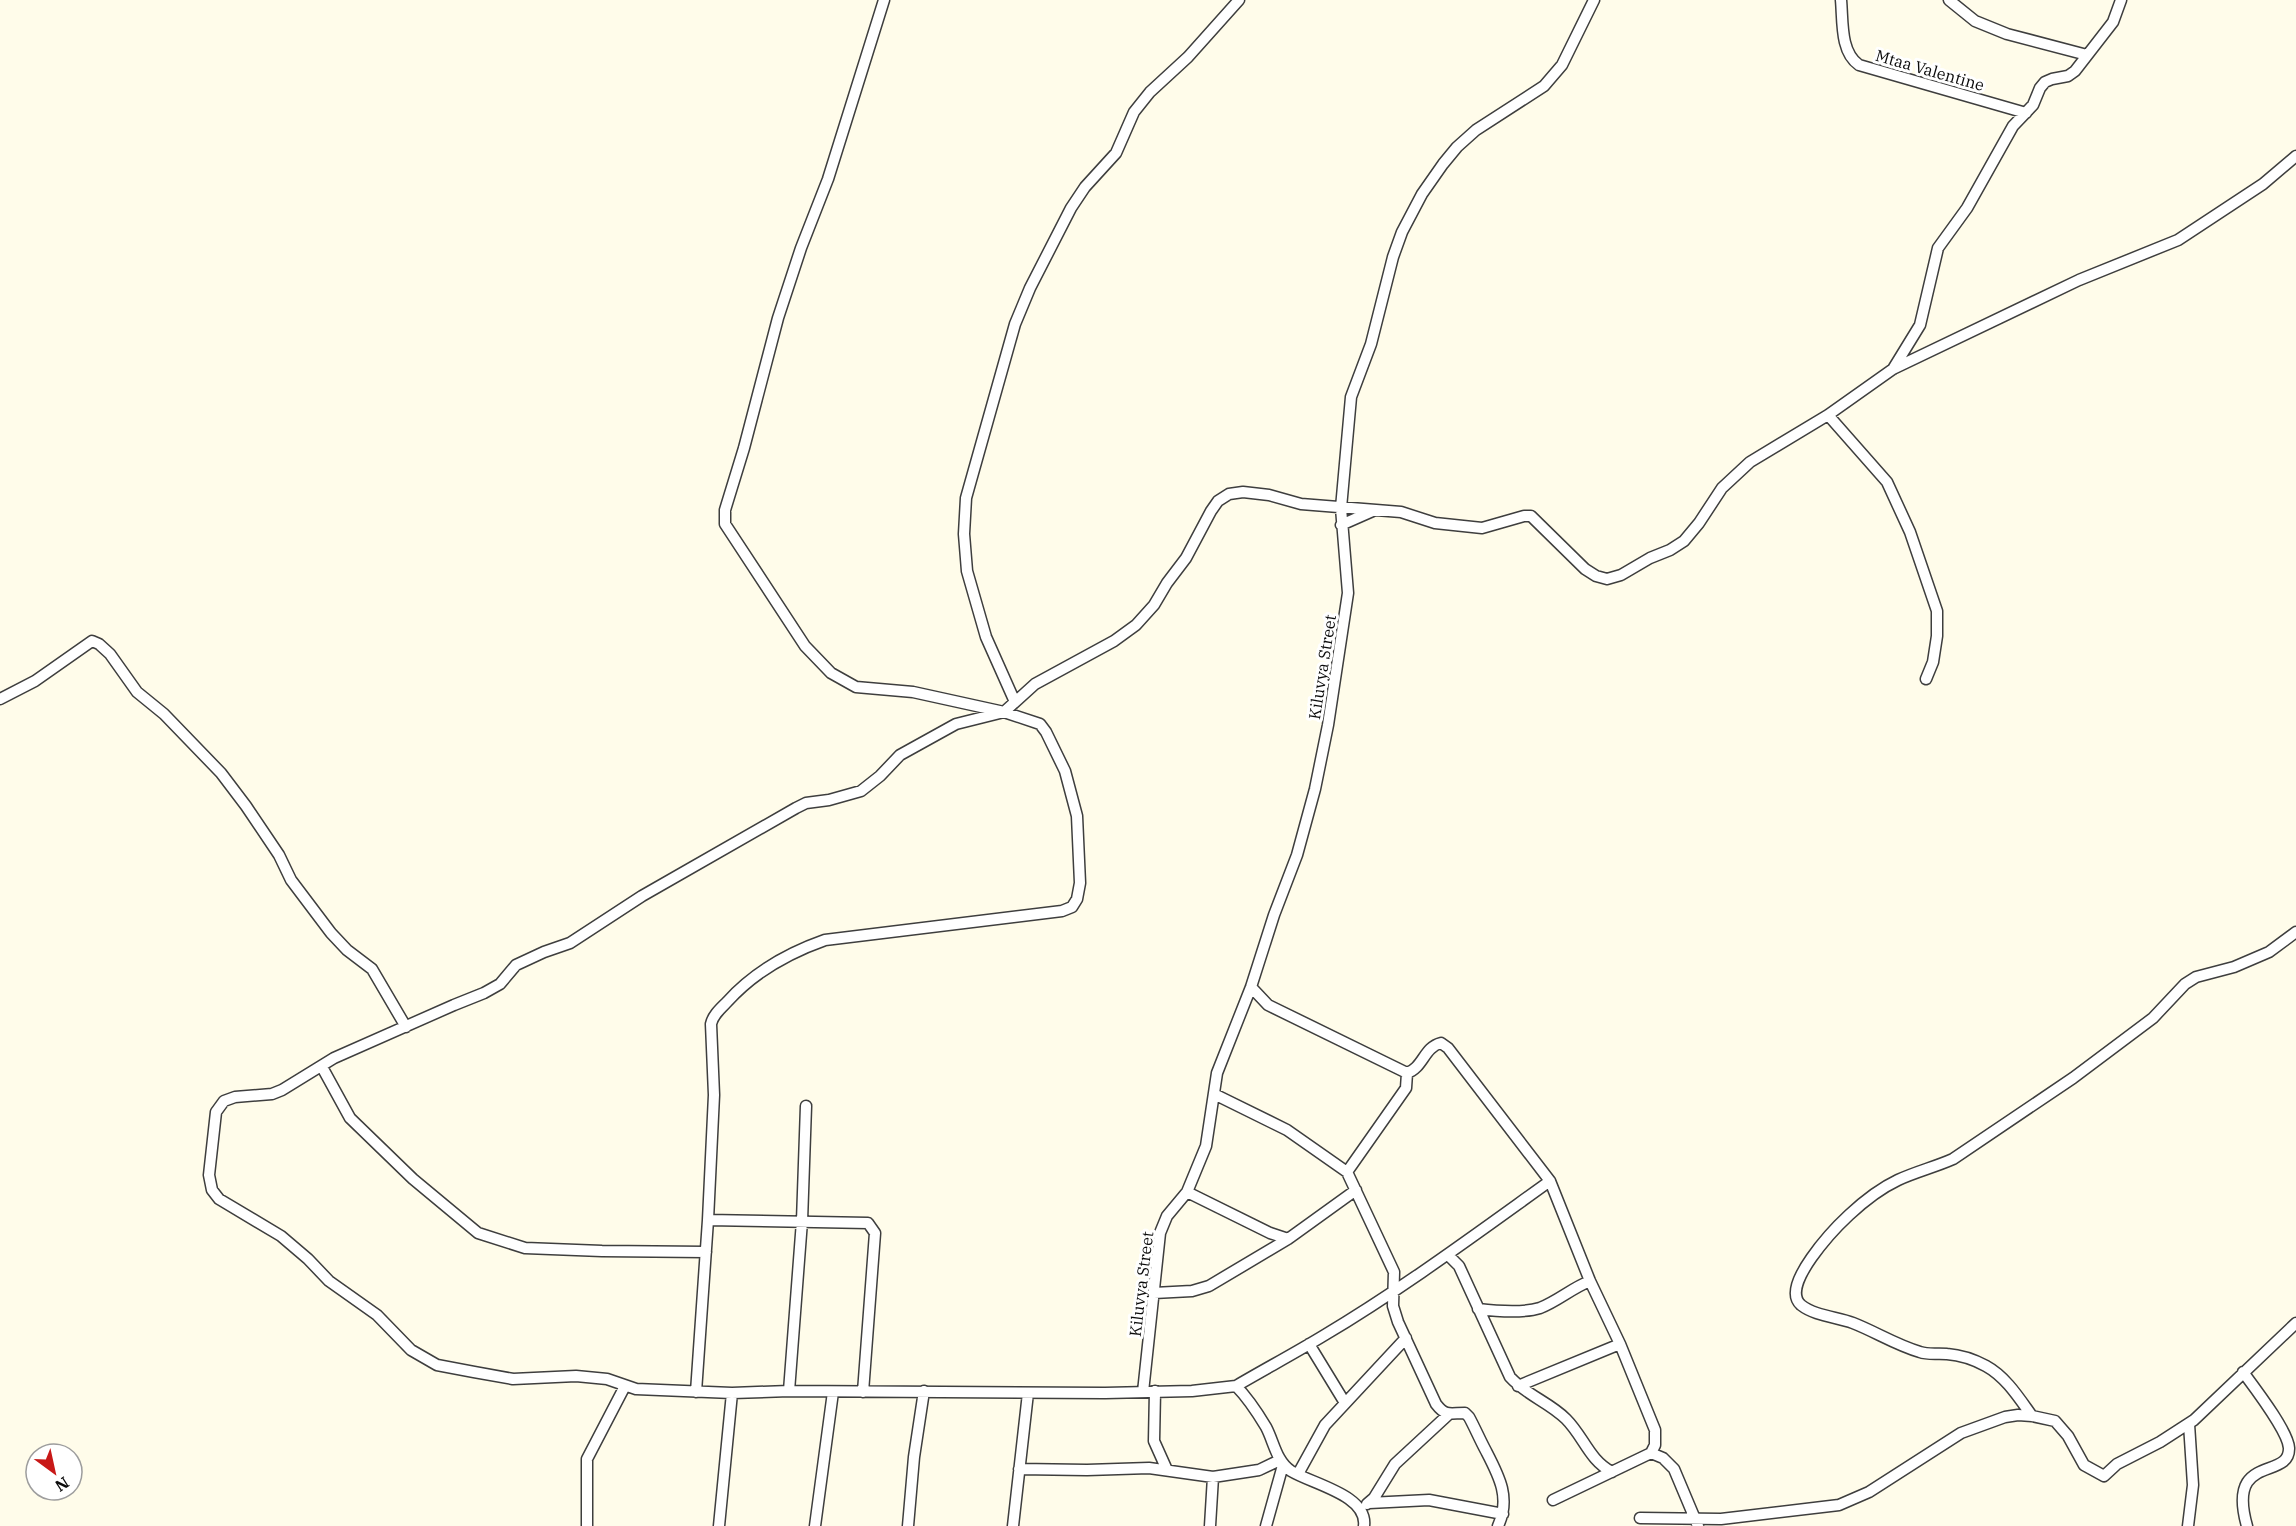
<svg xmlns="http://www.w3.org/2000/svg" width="2296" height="1526" font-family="'IBM Plex Serif',serif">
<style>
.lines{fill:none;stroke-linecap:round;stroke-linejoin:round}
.minor-casing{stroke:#3e3e3e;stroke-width:13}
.minor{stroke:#fff;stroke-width:10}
.labels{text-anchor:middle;stroke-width:6;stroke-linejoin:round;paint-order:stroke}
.street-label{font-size:16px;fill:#0b0b0b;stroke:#fff}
</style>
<rect width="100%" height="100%" fill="#fffcea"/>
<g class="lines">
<g class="minor-casing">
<path id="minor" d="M1841 0C1843 21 1840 52 1859 65L2026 113
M1949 0 1975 21 2007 34 2087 55
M1893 369 1920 325 1938 248 1967 208 2013 126 2033 105 2040 88 2045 82 2052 79 2068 76 2075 71 2113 22 2121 0
M1828 415 1887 482 1910 532 1937 611V636L1933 662 1926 679
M1341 525 1375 510
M0 699 35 681 92 641 99 644 110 654 137 692 164 714 221 773 246 806 279 855 291 880 331 933 347 950 372 969 406 1027
M1015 702 986 637 967 571 964 534 966 498 1015 324 1030 288 1071 208 1085 187 1116 153 1134 112 1150 92 1188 57 1239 0
M1251 987 1268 1005 1407 1073C1423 1068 1424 1047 1441 1043L1448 1048 1550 1181 1590 1281 1620 1344 1655 1430V1445L1651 1453 1553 1500
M322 1067 350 1118 413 1179 478 1233 525 1248 602 1251 706 1252
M1214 1094 1287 1130 1347 1172 1394 1272 1393 1306 1398 1322 1436 1404C1446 1417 1450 1413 1465 1413L1469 1417C1475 1428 1480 1440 1486 1451 1499 1476 1511 1498 1498 1526
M1347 1172 1406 1088 1407 1073
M1187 1192 1270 1233 1288 1239
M708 1220 868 1223 875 1233 863 1392
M1448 1255 1459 1266 1510 1377C1526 1395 1549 1402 1566 1419 1584 1437 1589 1460 1612 1472
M1154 1293 1192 1291 1209 1286 1288 1239 1356 1190
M1478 1309C1495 1311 1524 1313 1540 1308 1558 1301 1572 1288 1590 1281
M1309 1344 1345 1403
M2243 1372C2254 1387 2288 1431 2289 1448 2290 1481 2226 1452 2247 1526
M1236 1386C1265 1369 1295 1353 1323 1336 1402 1289 1476 1234 1550 1181
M1518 1386 1620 1344
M789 1391 802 1221 806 1106
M1155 1391 1154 1441 1167 1470
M696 1392 708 1220 714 1095 711 1024C713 1015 720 1009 727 1002 754 972 788 953 825 940L1062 911 1072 907 1077 899 1080 883 1077 816 1065 771 1046 732 1040 724 1004 712 913 692 856 687 831 673 805 646 725 524V510L744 448 778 318 801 248 828 179 884 0
M1143 1392 1160 1233 1167 1216 1187 1192 1206 1146 1217 1073 1251 987 1274 915 1297 855 1315 789 1328 725 1348 593 1341 508 1351 397 1371 344 1393 257 1402 232 1422 194 1443 164 1457 147 1476 130 1544 86 1562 65 1594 0
M2032 1416C2019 1398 2006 1377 1986 1366 1975 1360 1960 1355 1947 1354 1938 1353 1928 1355 1920 1352 1896 1345 1876 1332 1853 1323 1837 1317 1815 1316 1801 1305 1779 1286 1835 1228 1849 1215 1863 1202 1881 1188 1898 1180 1915 1172 1935 1167 1953 1159L2073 1078 2153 1018 2185 984 2196 977 2234 967 2269 952 2296 932
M1651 1453 1663 1458 1674 1469 1698 1526
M1019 1469 1087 1470 1149 1468 1213 1477 1259 1470 1280 1460
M1298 1474 1325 1425 1406 1338
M1369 1503 1429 1500 1503 1514
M1367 1504 1374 1498 1395 1464 1449 1414
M1640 1518 1721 1519 1839 1505 1869 1492 1961 1433 2005 1417 2018 1415 2032 1416 2055 1421 2068 1436 2084 1465 2104 1476 2117 1464 2160 1442 2194 1420 2296 1323
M587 1526V1459L625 1386
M719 1526 732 1393
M815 1526 833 1392
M908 1526 914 1457 924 1391
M1013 1526 1028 1393
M1210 1526 1213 1477
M1266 1526 1283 1465
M1364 1526C1368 1495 1312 1484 1291 1471 1276 1461 1274 1442 1266 1427 1257 1412 1248 1398 1236 1386L1192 1391 1105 1393 789 1391 732 1393 636 1389 607 1379 576 1376 513 1379 474 1372 437 1365 411 1350 377 1315 329 1281 308 1259 281 1236 219 1199 212 1190 209 1175 216 1112 224 1101 235 1097 272 1094 282 1090 334 1058 454 1005 484 993 500 984 516 965 544 952 570 943 642 896 796 808 806 803 829 800 861 791 880 776 900 755 956 724 1004 712 1035 684 1114 641 1136 625 1154 605 1167 583 1186 558 1211 511 1218 501 1229 494 1243 492 1269 495 1301 504 1401 512 1435 523 1482 528 1524 516H1531L1585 569 1596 576 1607 579 1621 575 1650 558 1670 550 1684 541 1699 523 1722 488 1750 462 1828 415 1893 369 2079 280 2178 240 2263 184 2296 156
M2188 1526 2193 1485 2189 1424"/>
</g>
<use href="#minor" class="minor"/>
</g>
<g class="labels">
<g class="street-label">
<text transform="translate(1930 70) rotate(16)" y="6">Mtaa Valentine</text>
<text transform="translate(1322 667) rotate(-81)" y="6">Kiluvya Street</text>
<text transform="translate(1141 1284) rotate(-83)" y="6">Kiluvya Street</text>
</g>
</g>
<g transform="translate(54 1472) rotate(147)"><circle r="28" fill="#ffffff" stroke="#9d9d9d" stroke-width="1.5"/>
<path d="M0-4.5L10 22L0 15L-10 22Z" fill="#c81817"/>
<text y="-9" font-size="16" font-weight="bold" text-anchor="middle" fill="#0b0b0b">N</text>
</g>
</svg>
